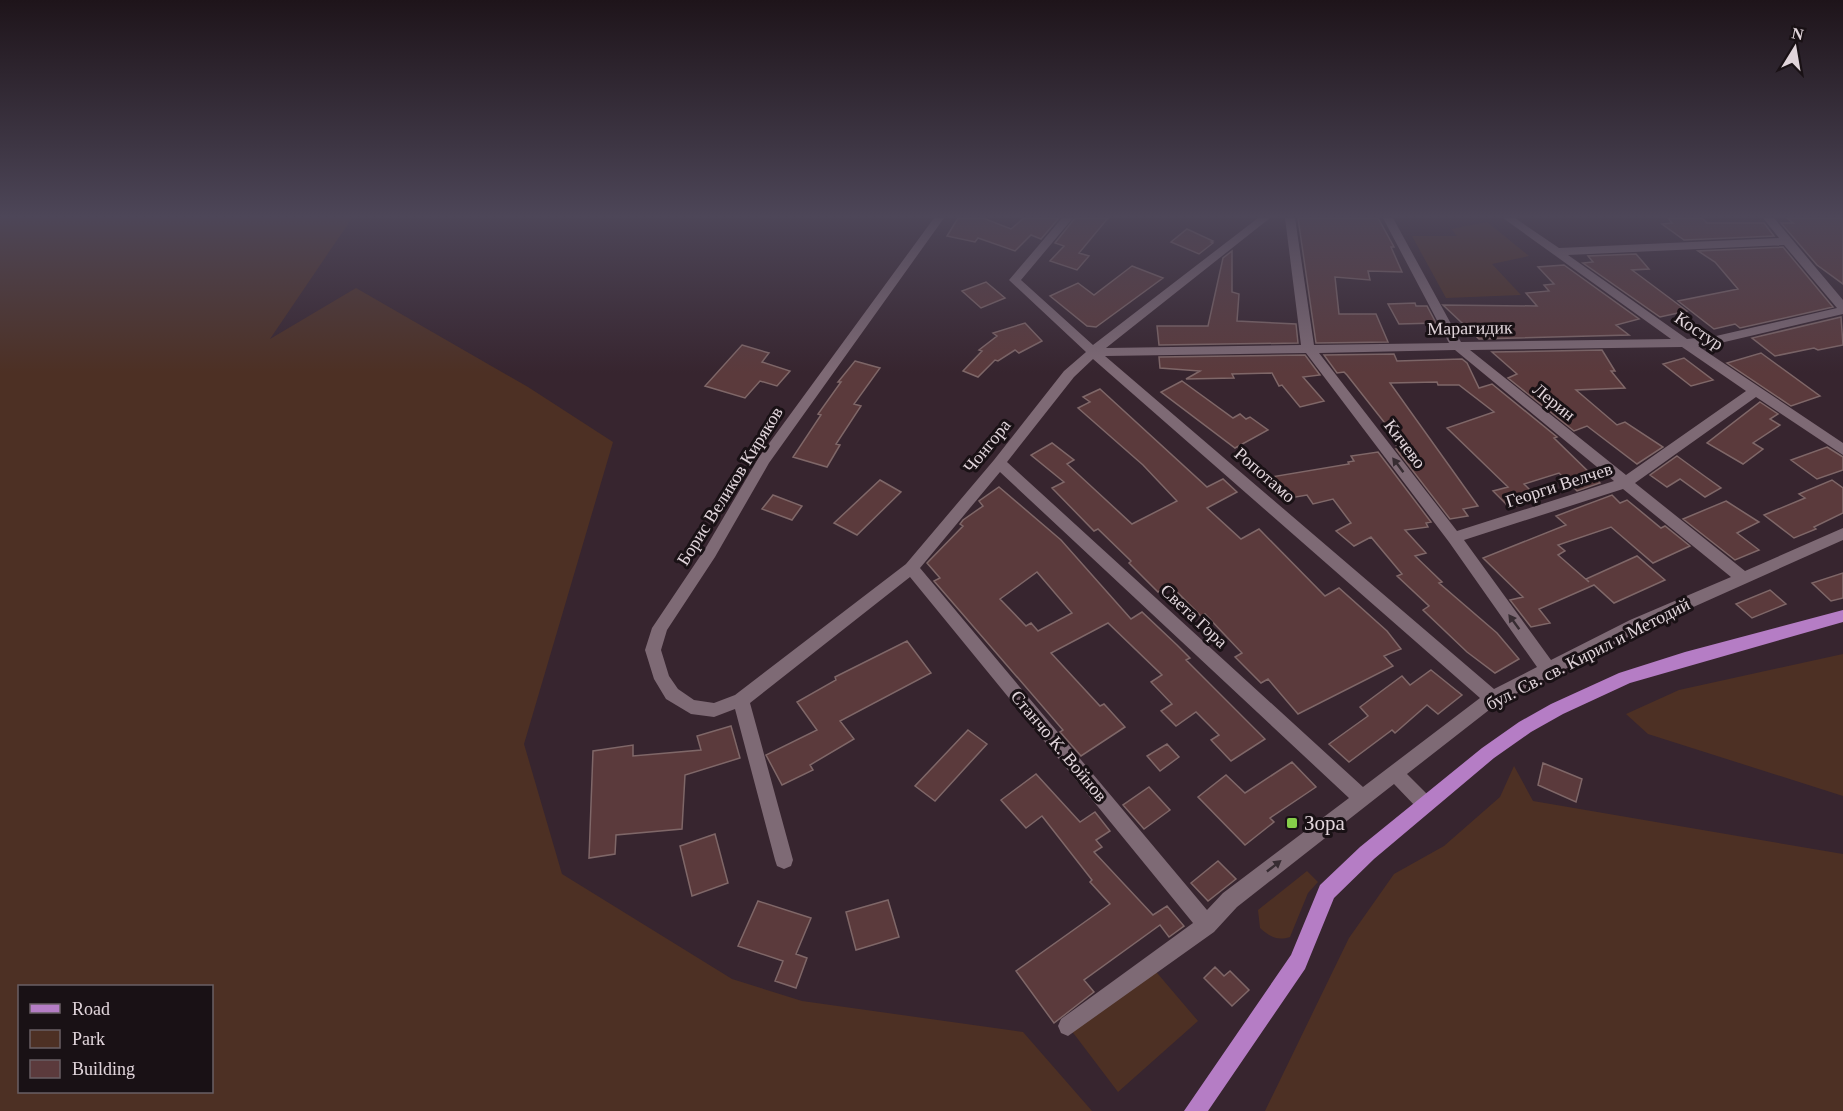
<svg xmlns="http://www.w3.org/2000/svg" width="1843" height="1111" font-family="'Times New Roman',serif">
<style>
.green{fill:#4d3024;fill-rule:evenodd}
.building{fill:#5b3a3c;stroke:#7f6768;stroke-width:1.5;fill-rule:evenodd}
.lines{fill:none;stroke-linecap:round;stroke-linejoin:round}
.minor{fill:#7e6a75;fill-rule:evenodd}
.major{fill:#b57dc5;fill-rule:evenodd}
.oneway{fill:#372c32}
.poi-dot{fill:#87cf4a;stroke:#191115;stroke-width:2}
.labels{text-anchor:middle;stroke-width:6;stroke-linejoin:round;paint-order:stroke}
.street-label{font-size:18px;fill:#e1d5db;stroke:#191115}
.near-poi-label{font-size:21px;fill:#e1d5db;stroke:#191115;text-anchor:start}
</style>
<rect width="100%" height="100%" fill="#37252f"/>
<path class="green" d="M0 218H352L270 339 356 288 528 387 613 442 524 744 562 874 732 979 802 1001 1023 1032 1092 1111H0ZM20 986H212V1092H20Z
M1487 222 1529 256 1492 264 1521 295 1446 298 1412 236H1457L1451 229Z
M1843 654V796L1648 734 1626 714 1679 690Z
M1514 766 1533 801 1843 854V1111H1265L1349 938 1394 874 1444 846 1500 797Z
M1307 871 1318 882 1308 893 1290 937C1277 941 1270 937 1260 928L1258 910Z
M1152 967 1198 1021 1118 1092 1068 1026Z"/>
<path class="building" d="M958 218H983L1011 229 1024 218H1059L1041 239 1031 235 1015 251 978 238 975 242 947 236Z
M1075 218H1108L1079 253 1089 256 1077 270 1050 261 1064 246 1055 243Z
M1298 218H1378L1394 247H1391L1402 272 1368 271 1370 280 1335 277 1339 314H1376L1388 342 1316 343Z
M1668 218H1702L1707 223H1764L1774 236 1684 240 1662 224 1672 223Z
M1787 218H1843V284L1817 265 1781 223H1793Z
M1187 229 1213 241 1211 242 1213 243 1199 254 1171 242Z
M1783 247 1833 307 1740 328 1735 324 1714 329 1678 301 1738 289 1715 262 1698 251Z
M1232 251V292L1239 294 1237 321 1296 324 1298 343 1159 345 1157 326H1208L1223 258Z
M1636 254 1649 269 1632 270 1687 311 1660 317 1583 263 1593 262 1588 256Z
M1564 265 1639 319 1616 325 1629 335 1479 339 1443 305 1537 306 1526 293 1549 291 1544 285 1554 284 1538 267Z
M1132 266 1163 278 1096 327 1087 326 1050 296 1078 283 1094 295Z
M986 282 1005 298 981 308 962 291Z
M1415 303 1416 306H1427L1436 323 1399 324 1388 304Z
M1841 317 1843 345 1818 350 1814 348 1775 356 1752 338Z
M1025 323 1042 341 1019 353 1015 350 998 361 995 360 978 377 963 371 982 351 979 350 997 336 993 333Z
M742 345 769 353 762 362 790 371 777 386 760 381 745 398 705 386Z
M1602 350 1615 371H1611L1625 388 1576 390 1617 425 1625 422 1663 447 1637 464 1587 426 1574 431 1508 378 1517 374 1492 352Z
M1761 353 1820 396 1791 406 1727 363Z
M1394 354 1397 361 1462 359 1467 363 1479 388 1492 384 1557 437 1554 438 1600 483 1577 491 1559 473 1524 484 1539 499 1510 508 1493 491 1508 487 1447 428 1494 412 1459 385H1438L1437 382 1390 383 1478 506 1463 509 1468 516 1450 519 1396 449H1399L1394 442 1399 441 1347 375 1344 372 1337 373 1324 355Z
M1305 355 1320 375 1303 377 1324 401 1300 407 1282 385 1279 386 1272 373 1232 374 1234 378 1186 379 1200 371 1160 368 1159 357Z
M1684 358 1713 380 1691 386 1663 364Z
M855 361 880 368 854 404 861 406 836 444 840 445 827 467 793 457 821 415 818 414 841 382H838Z
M1182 381 1233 418 1240 414 1246 419 1250 417 1268 430 1235 448 1161 392Z
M1100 389 1207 487 1223 479 1237 492 1207 508 1241 539 1259 529 1325 596 1339 588 1387 631 1401 649 1384 656 1393 666 1298 714 1268 679 1261 683 1235 657 1242 653 1205 614 1201 616 1170 585 1158 592 1129 563 1131 561 1098 529 1094 531 1052 488 1064 482 1031 455 1052 443 1074 460 1067 464 1132 524 1177 501 1143 465 1078 408 1090 402 1083 397Z
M1760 402 1778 414 1770 419 1780 425 1753 443 1763 449 1743 464 1707 443Z
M1827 447 1843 457V470L1817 479 1791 460Z
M1378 452 1431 522 1426 523 1428 527 1405 530 1426 553 1415 556 1442 582 1439 583 1497 633 1519 659 1495 673 1467 652 1423 610 1429 606 1397 576 1402 574 1371 537 1354 546 1336 531 1351 523 1333 499 1313 504 1307 495 1284 499 1271 477 1349 464 1348 462 1354 461 1351 456Z
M1677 456 1703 475 1721 488 1705 497 1680 479 1667 487 1650 475Z
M880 480 901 492 857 535 834 523Z
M1832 480 1843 488V513L1814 527 1816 529 1794 538 1764 515 1805 498 1799 494Z
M999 487 1061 540 1131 619 1142 612 1177 645 1190 658 1186 660 1265 739 1231 761 1211 740 1219 735 1196 712 1176 726 1161 711 1172 704 1151 682 1162 675 1108 623 1051 653 1100 706 1104 704 1125 727 1081 756 1060 732 1063 730 934 581 940 578 927 563 963 526 960 524 963 520 983 506 979 501ZM1037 572 1072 613 1038 631 1031 623 1026 626 1000 599Z
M773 495 802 506 792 520 762 509Z
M1612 495 1620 503 1627 500 1661 528 1665 526 1690 546 1653 563 1611 527 1558 545 1565 551 1558 555 1589 582 1586 579 1637 556 1665 580 1614 603 1594 585 1539 609 1550 623 1531 627 1510 600 1523 597 1483 558 1566 525 1556 516Z
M1726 501 1759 522 1737 533 1759 550 1735 560 1683 519Z
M1843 573V598L1831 601 1812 583Z
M1770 590 1786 604 1752 618 1736 604Z
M907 641 931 673 840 721 854 739 810 765 813 770 782 785 766 755 817 730 797 702 836 680 835 677Z
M1431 670 1462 695 1438 714 1427 705 1395 733 1392 730 1349 762 1329 744 1368 716 1360 707 1402 676 1410 685Z
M731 726 740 758 685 775 682 829 616 835 615 854 589 858 593 751 633 745V756L701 750 697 736Z
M968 730 987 744 935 801 915 786Z
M1167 744 1179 757 1160 771 1147 756Z
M1292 762 1316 787 1270 818 1274 822 1245 845 1198 797 1226 775 1245 793Z
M1543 763 1582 779 1576 802 1538 785Z
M1036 774 1080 822 1095 812 1110 831 1096 840 1102 847 1094 852 1153 915 1167 906 1184 926 1169 937 1160 925 1084 980 1094 992 1054 1023 1016 971 1110 904 1090 882 1092 880 1042 816 1026 828 1001 800Z
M1149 787 1170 810 1144 829 1123 805Z
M715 834 728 883 692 896 680 846Z
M1218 861 1236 879 1208 901 1191 883Z
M888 900 899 937 856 950 846 912Z
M758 901 811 918 796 954 807 958 796 988 775 981 783 961 738 946Z
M1215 967 1224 976 1230 971 1249 990 1232 1006 1204 978Z"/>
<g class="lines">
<path class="minor" d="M934 218H944L769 463 715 557 667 630 661 650 669 676 678 689 694 700 714 703 735 695 906 564 994 460 1064 371 1086 352 1009 280 1062 218H1073L1021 280 1093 345 1258 218H1270L1106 348 1301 345 1285 218H1295L1314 345 1449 343 1383 218H1393L1461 342 1671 339 1503 218H1515L1559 248 1779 238 1763 218H1774L1843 300V314L1716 344 1698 346 1843 443V455L1756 397 1635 483 1745 571 1843 528V540L1642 630 1498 703 1407 774 1430 797 1433 803 1430 809 1424 811 1418 809 1394 784 1237 907 1214 932 1068 1036 1061 1033 1058 1026 1061 1019 1193 923 910 577 750 703 793 860 791 866 784 869 777 866 775 860 735 709 714 717 691 714 666 699 654 679 645 650 652 628 705 549 759 457ZM1784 245 1837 308 1716 336 1687 339 1568 255ZM1682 347 1746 391 1626 475 1470 350ZM1455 350 1614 481 1457 531 1319 353ZM1306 353 1449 542 1537 667 1494 689 1105 356ZM1093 359 1480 698 1363 787 1007 462 1074 377ZM1000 472 1349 798 1223 893 1207 910 920 568ZM1623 489 1731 577 1630 620 1551 660 1464 540Z"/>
<path class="major" d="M1843 610V622L1630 683 1563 714 1531 732 1494 758 1374 859 1334 898 1305 969 1208 1111H1184L1291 955 1320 885 1360 847 1482 748 1519 722 1551 704 1619 673 1685 652Z"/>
</g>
<defs><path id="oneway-solid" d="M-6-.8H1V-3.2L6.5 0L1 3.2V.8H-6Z" transform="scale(1.5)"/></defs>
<g class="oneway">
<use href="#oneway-solid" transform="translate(1398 465) rotate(-127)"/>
<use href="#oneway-solid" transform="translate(1514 622) rotate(-126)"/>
<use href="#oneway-solid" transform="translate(1274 866) rotate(-38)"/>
</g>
<linearGradient id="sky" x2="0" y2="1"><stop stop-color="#1e141a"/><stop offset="0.58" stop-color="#4d4658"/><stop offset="1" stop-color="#4d4658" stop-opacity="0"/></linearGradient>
<rect width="1843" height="373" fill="url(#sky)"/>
<rect class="poi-dot" x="1286" y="817" width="12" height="12" rx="3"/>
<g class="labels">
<g class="street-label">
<text transform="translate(1470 328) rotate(-1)" y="6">Марагидик</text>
<text transform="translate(1699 331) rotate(34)" y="6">Костур</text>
<text transform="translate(1554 402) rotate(39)" y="6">Лерин</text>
<text transform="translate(1405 444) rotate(53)" y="6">Кичево</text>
<text transform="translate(987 446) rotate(-51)" y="6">Чонгора</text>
<text transform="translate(1265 475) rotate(41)" y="6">Ропотамо</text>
<text transform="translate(1559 485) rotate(-18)" y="6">Георги Велчев</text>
<text transform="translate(730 486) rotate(-58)" y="6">Борис Великов Киряков</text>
<text transform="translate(1194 616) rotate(43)" y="6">Света Гора</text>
<text transform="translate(1588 654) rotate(-27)" y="6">бул. Св. св. Кирил и Методий</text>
<text transform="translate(1059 746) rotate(50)" y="6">Станчо К. Войнов</text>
</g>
<g class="near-poi-label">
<text x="1304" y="830">Зора</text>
</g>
</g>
<rect x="18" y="985" width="195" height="108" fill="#191115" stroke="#695f64" stroke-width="1.5"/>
<rect x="30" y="1004" width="30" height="9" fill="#b57dc5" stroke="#695f64" stroke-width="1.5"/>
<text x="72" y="1015" font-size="18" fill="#e1d5db">Road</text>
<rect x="30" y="1030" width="30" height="18" fill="#4d3024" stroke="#695f64" stroke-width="1.5"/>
<text x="72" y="1045" font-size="18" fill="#e1d5db">Park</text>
<rect x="30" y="1060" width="30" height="18" fill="#5b3a3c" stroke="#695f64" stroke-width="1.5"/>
<text x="72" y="1075" font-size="18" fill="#e1d5db">Building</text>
<g transform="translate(1795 48) rotate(11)" stroke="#191115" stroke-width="4.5" paint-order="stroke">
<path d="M0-4.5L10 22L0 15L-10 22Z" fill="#e1d5db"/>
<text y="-9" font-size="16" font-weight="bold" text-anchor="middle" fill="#e1d5db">N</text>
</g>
</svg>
